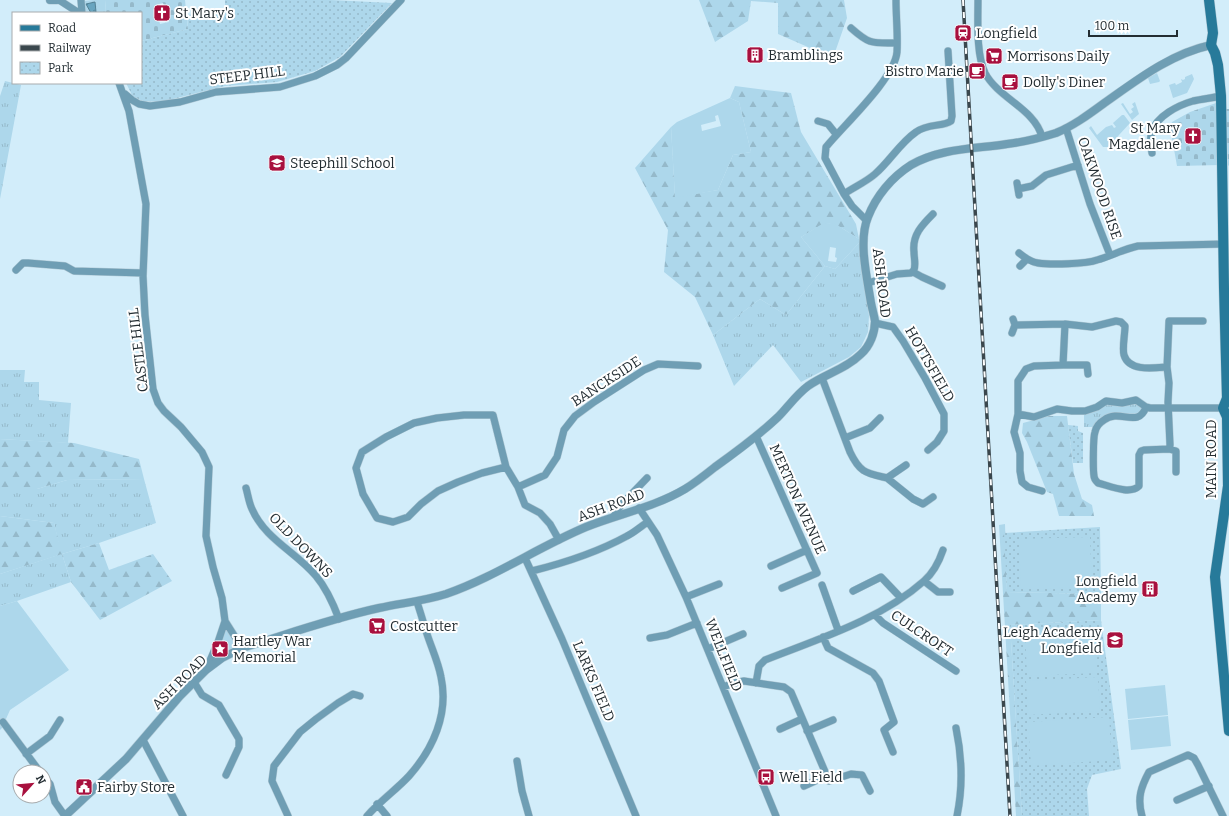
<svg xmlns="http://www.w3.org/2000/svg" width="1229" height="816" font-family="Bitter,serif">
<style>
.grass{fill:url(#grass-tufts)}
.forest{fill:url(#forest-firs)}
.cemetery{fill:url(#cemetery-stones);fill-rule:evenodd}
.park{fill:url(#park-dots)}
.garden{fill:#add7eb;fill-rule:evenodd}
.water{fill:url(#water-ripples);stroke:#538195}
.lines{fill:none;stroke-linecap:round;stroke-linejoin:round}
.minor-casing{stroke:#b2cad6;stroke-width:8}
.tertiary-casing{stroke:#b2cad6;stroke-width:9}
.secondary-casing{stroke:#b2cad6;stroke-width:11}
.minor{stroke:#6f9eb4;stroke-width:7}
.tertiary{stroke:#6f9eb4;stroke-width:8}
.secondary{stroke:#277a9a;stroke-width:10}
.rail-casing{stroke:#3a474d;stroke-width:3.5}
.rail{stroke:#fff;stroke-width:2;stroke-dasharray:6;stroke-linecap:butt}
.labels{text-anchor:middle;stroke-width:4;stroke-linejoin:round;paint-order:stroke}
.poi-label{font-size:14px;fill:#232d32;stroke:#fff;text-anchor:start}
.street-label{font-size:14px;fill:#232d32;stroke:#fff}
</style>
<defs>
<pattern id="grass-tufts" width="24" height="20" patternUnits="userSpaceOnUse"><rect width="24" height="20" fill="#add7eb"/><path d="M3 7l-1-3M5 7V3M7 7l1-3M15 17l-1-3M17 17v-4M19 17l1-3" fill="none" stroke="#95b9ca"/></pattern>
<pattern id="forest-firs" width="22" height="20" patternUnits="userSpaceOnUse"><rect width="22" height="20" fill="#add7eb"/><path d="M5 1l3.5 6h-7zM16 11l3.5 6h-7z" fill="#95b9ca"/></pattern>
<pattern id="cemetery-stones" width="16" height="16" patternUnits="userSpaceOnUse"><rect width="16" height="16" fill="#add7eb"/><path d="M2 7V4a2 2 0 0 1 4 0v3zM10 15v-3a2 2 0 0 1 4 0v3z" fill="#95b9ca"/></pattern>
<pattern id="park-dots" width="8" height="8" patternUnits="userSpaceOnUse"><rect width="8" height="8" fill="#add7eb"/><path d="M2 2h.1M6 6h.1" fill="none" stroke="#95b9ca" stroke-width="1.8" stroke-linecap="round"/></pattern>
<pattern id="water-ripples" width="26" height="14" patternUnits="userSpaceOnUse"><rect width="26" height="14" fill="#68a5c0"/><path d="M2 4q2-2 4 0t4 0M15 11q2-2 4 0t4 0" fill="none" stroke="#55879d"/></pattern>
</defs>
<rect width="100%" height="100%" fill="#d2edfa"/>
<path class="grass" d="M1157 73 1160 81 1159 82 1150 84 1148 78Z
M5 81 21 85 0 199V96Z
M859 243 869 316 868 332 861 347 849 357 801 382 773 345 734 386 713 335 760 299 786 315 825 266 835 269Z
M0 370H25L24 382H39V400L71 403 68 443 0 439Z
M1135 402 1143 409 1139 415 1119 414 1095 427H1084V412L1105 404Z
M144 479 156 523 99 543 62 554 71 582 17 601 0 606V574L61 554 54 523 0 516V489H37L67 480Z
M225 629H226L237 644 236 646 212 659Z"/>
<path class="forest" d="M93 0H105L106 13H87L85 11 83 1Z
M699 0H844L847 18 833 58 778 34V3L751 1 748 21 715 42Z
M735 86 791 93 801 132 856 224 859 239C829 220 832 218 801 237L825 266 786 315 760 299 713 335 695 297 664 272 668 230 635 168 671 127 675 197 718 190 733 155 751 152 739 102 730 98Z
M1049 416H1067L1074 474 1082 499 1092 505 1094 516H1059L1053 494 1047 492 1027 442 1022 433 1023 423Z
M0 439 74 443 139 459 144 479 67 480 37 489H0Z
M0 516 54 523 62 554 99 543 109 570 153 554 172 581 100 620 71 582 62 554 0 574Z
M1005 524 1007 592 1101 594V620L1010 625 1022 816H1016L999 525Z"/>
<path class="cemetery" d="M105 0H185L188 29 141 41V13H106ZM163 3 169 22 160 24 155 5Z
M1219 102 1220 165 1177 166 1170 127 1172 122 1190 112Z
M1226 109H1229V165L1228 166Z"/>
<path class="park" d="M225 0H330L392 3 340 57 315 71 277 82 225 86 161 102 143 101 133 97 126 83H141V41L188 29 187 15 225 12Z
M1068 425 1078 426V431L1083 433V463H1073Z
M1100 527 1101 594 1007 592 1004 533Z
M1101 620 1121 769 1092 775 1087 789 1089 816H1022L1010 625Z"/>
<path class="garden" d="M1192 74 1194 79 1187 93 1173 98 1169 85 1175 83 1176 85 1182 82 1181 79 1183 80 1185 79V77Z
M730 98 739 102 751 152 733 155 718 190 675 198 671 127 677 122ZM718 115 721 126 702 131 701 125 716 121 715 116Z
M1135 102 1139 114 1132 120 1121 104 1123 103 1130 114 1133 112 1131 109 1134 107 1132 104Z
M1122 115H1124L1130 123 1108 147H1103L1089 128 1091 126 1097 135 1106 127 1112 125 1114 128 1116 127 1113 123Z
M834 223 859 239V243L835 269 825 266 801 237 822 224ZM830 247 836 248 835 257 837 258 836 262 828 261Z
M1090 537 1092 587 1021 589 1019 539Z
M17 601 69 670 10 710 2 728 0 730V606Z
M1095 627 1097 673 1027 676 1025 630Z
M1098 677 1100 711 1028 715 1026 681Z
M1165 685 1168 715 1128 719 1125 689Z
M1168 716 1171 746 1131 750 1128 720Z
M1109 717 1112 760 1031 766 1028 722Z"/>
<path class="water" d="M95 2 96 12 91 13 86 4Z"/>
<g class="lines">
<g class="minor-casing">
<path id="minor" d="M59 0 79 13
M81 0 82 13
M978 0C978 21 976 54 985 73 998 98 1035 109 1042 137
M851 28C870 45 872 43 897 43
M119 83 129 111 146 204 143 276 145 315 153 389 158 403 164 411 181 427 202 452 209 467 206 536 213 567 222 598 225 621 242 648
M125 94 132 100 139 104 150 106 180 102 216 92 280 87 315 76 337 65 346 58 401 0
M818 121 828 124 836 134
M1066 128 1090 204 1110 255
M1152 153C1151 146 1149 139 1152 132 1156 116 1179 105 1193 101 1202 99 1212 98 1221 96
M1017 183 1019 195
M1018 189 1032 186 1046 175 1078 165
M844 194C854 187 866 182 875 174 890 161 900 143 916 132 928 123 943 127 951 121L952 116 948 51
M866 220 852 206 844 194 825 158 826 147C844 125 895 78 897 52 898 35 896 17 896 0
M1019 253C1025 258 1031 262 1038 263 1051 265 1086 264 1097 260 1111 256 1124 249 1138 246L1224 244
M1020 266 1027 259
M16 270 23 263H28L65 266 74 271 143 273
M913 272 922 277 942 286
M868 283 897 274 911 273 914 270C916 264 914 258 914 252 912 235 922 225 933 214
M875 323 893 327 903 341 925 378 944 414V431L937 442 928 450
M1015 325 1065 324 1092 327 1116 321 1121 322 1125 326C1125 334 1122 348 1124 355 1129 372 1154 368 1167 367
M1012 333 1015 325 1013 319
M1063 365 1065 324
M822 378 850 452C860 473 866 473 887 478L906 465
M1146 407C1138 429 1120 408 1104 420 1099 423 1096 427 1095 432 1093 437 1093 470 1094 476 1094 478 1096 481 1098 483 1110 486 1130 495 1139 486V455L1141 451 1144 450 1169 449 1170 445 1168 402 1169 383 1167 367 1169 321H1203
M1018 414 1034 417 1057 409 1072 411H1085L1097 407 1106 401 1122 403 1136 400 1146 407 1150 408H1223
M756 436 817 573 782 588
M845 438 870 428 880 418
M1169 449 1176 451V472
M506 467 482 473 458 482 438 491 421 504 408 517 393 522 377 518 363 494 356 468 362 452 386 437 414 423 437 418 464 415H493L506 467 518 487 525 505 540 513 550 524 559 540
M887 478 913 499 923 504 933 497
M518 487 545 475 557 457 564 430 575 416 594 402 644 370 658 364 698 366
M246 488C248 495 249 503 252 509 265 539 296 552 316 576 327 589 333 603 339 619
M1042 491 1028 487 1022 482 1020 471V453L1014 432 1018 414V381L1026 369 1034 366 1063 365H1087L1088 374
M639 508 657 535 686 597 776 816
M614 516 621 505 647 478
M525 558 562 639 636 816
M771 566 807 550
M532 571C564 563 598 552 627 536 635 532 641 526 648 522
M924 581 938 592H950
M822 585 838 630
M853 591 881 577 901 598
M686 597 719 584
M875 615 883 623 956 671
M823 637 828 648 873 673 879 681 894 722 884 730 893 752
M650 638 667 635 697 623
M708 649 743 634
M206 670 218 642 225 621
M194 682 202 695 219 705 239 739V747L226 775
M756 683 759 666 765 660C818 639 880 620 924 581 933 573 939 562 943 550
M723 687 734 683 744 681 784 687 791 692 829 781 851 774 862 775 870 791
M3 722 40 772
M956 728C962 757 963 787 957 816
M780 729 802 719
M807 731 833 720
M143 740 183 816
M26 754 50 736 60 720
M517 761 522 791 529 816
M44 777 50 784 55 802 65 816
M804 786 826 776
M1177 800 1209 786
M377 804 387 816
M288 816 272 781 274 766 300 732 316 719 338 703 353 694 360 696
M367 816C380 801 396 790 409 776 433 749 449 714 441 677 438 661 431 647 426 631 423 621 420 611 417 602
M1142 816C1137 798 1141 787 1149 772L1188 755 1194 758 1198 765 1223 816"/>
</g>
<g class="tertiary-casing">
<path id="tertiary" d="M50 0H57
M65 816 126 759 180 696 206 670 222 658 242 648C288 634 333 618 379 608 402 603 424 601 446 594 495 577 538 547 586 527 618 514 655 507 685 489 695 483 705 475 715 467 736 452 758 436 778 417 788 407 796 395 808 386 825 374 846 369 861 354 870 346 875 333 875 321 874 315 872 308 871 303 867 277 858 241 868 217 876 196 892 177 911 165 940 148 975 149 1007 144 1024 142 1040 138 1056 133 1073 126 1088 115 1103 104 1137 80 1170 54 1211 45"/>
</g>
<g class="secondary-casing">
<path id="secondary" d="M1209 0 1213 33 1211 45 1215 53 1218 65 1221 96 1224 288 1227 398 1223 408 1227 417 1228 486 1215 577 1229 731"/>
</g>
<use href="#minor" class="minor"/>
<use href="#tertiary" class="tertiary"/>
<use href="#secondary" class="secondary"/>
<g class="rail-casing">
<path id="rail" d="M963 0 1010 816"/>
</g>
<use href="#rail" class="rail"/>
</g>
<defs>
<g id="church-square" transform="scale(0.9)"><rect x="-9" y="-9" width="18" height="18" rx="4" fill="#a8103e" stroke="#fff"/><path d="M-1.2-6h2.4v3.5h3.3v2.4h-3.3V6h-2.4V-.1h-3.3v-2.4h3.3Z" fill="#fff"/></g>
<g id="station-square" transform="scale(0.9)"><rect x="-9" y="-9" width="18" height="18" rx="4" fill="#a8103e" stroke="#fff"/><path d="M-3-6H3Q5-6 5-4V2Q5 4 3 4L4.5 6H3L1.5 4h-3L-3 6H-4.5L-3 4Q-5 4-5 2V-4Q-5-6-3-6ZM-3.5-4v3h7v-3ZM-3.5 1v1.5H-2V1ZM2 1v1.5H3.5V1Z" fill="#fff"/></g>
<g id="building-square" transform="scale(0.9)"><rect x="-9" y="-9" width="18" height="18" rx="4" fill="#a8103e" stroke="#fff"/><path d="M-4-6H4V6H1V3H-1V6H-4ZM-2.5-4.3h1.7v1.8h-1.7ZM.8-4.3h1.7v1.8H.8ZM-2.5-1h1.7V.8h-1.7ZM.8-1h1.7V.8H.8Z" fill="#fff"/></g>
<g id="supermarket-square" transform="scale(0.9)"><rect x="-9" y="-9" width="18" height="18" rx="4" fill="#a8103e" stroke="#fff"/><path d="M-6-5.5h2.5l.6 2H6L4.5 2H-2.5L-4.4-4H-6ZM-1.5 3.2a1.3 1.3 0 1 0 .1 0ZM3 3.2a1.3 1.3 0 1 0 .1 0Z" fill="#fff"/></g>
<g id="cafe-square" transform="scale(0.9)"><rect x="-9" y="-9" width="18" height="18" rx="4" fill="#a8103e" stroke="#fff"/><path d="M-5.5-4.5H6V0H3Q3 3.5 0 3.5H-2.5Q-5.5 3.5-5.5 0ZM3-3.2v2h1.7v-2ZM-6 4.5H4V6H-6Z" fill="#fff"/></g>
<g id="school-square" transform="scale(0.9)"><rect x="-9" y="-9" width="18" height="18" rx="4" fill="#a8103e" stroke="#fff"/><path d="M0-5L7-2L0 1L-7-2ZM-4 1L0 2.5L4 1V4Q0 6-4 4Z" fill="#fff"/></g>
<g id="sight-square" transform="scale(0.9)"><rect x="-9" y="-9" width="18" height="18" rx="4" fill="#a8103e" stroke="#fff"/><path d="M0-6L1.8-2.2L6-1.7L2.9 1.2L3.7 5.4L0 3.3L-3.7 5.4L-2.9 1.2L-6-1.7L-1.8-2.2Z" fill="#fff"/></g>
<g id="bus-square" transform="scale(0.9)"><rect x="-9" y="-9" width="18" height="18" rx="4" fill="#a8103e" stroke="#fff"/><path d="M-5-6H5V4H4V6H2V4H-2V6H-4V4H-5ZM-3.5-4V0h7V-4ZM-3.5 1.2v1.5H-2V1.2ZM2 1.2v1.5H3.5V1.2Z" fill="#fff"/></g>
<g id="civic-square" transform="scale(0.9)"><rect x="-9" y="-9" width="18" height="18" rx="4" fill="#a8103e" stroke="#fff"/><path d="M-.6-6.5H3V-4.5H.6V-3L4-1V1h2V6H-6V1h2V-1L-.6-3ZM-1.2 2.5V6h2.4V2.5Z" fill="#fff"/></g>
</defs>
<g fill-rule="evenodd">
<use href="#church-square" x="162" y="13"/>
<use href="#station-square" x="963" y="33"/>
<use href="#building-square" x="755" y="55"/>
<use href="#supermarket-square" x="994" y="56"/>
<use href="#cafe-square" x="977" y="71"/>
<use href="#cafe-square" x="1010" y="82"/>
<use href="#church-square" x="1193" y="136"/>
<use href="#school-square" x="277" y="163"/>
<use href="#building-square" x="1150" y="589"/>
<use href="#supermarket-square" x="377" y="626"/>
<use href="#school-square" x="1115" y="640"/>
<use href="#sight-square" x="220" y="649"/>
<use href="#bus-square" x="766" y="777"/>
<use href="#civic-square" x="84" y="787"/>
</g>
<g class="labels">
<g class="poi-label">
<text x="175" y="18">St Mary's</text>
<text x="976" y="38">Longfield</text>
<text x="768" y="60">Bramblings</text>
<text x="1007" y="61">Morrisons Daily</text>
<text x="964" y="76" text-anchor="end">Bistro Marie</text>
<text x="1023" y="87">Dolly's Diner</text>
<text x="1180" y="133" text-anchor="end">St Mary<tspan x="1180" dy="16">Magdalene</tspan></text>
<text x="290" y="168">Steephill School</text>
<text x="1137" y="586" text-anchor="end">Longfield<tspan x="1137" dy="16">Academy</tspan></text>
<text x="390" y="631">Costcutter</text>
<text x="1102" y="637" text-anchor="end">Leigh Academy<tspan x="1102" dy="16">Longfield</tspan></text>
<text x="233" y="646">Hartley War<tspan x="233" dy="16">Memorial</tspan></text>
<text x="779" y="782">Well Field</text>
<text x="97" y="792">Fairby Store</text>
</g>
<g class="street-label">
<text transform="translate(247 75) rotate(-7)" y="5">STEEP HILL</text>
<text transform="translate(1100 188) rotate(71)" y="5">OAKWOOD RISE</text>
<text transform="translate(882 283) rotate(83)" y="5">ASH ROAD</text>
<text transform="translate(138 350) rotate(-97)" y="5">CASTLE HILL</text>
<text transform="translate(930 364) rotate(60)" y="5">HOTTSFIELD</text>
<text transform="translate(606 381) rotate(-33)" y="5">BANCKSIDE</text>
<text transform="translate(1211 459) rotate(-90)" y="5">MAIN ROAD</text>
<text transform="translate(798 499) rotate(66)" y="5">MERTON AVENUE</text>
<text transform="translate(611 505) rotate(-20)" y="5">ASH ROAD</text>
<text transform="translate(301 545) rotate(46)" y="5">OLD DOWNS</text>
<text transform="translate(922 633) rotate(34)" y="5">CULCROFT</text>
<text transform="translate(724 655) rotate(68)" y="5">WELLFIELD</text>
<text transform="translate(594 681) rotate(67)" y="5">LARKS FIELD</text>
<text transform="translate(179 682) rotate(-45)" y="5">ASH ROAD</text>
</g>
</g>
<rect x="12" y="12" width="130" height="72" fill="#ffffff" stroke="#a7abad"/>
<rect x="20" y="25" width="20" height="6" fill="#277a9a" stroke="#a7abad"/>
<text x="48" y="32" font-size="12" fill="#232d32">Road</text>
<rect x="20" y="45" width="20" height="6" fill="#3a474d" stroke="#a7abad"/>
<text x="48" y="52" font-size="12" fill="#232d32">Railway</text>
<rect x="20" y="62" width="20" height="12" fill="url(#park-dots)" stroke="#a7abad"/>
<text x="48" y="72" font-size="12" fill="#232d32">Park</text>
<g transform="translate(32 784) rotate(63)"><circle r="19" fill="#ffffff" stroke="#a7abad"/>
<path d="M0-3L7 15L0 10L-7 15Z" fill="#a8103e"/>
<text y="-6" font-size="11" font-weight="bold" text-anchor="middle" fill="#232d32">N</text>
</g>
<path d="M1089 30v6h88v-6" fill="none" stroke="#232d32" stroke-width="2"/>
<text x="1095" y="30" font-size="12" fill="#232d32" stroke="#ffffff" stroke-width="3" paint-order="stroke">100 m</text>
</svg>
